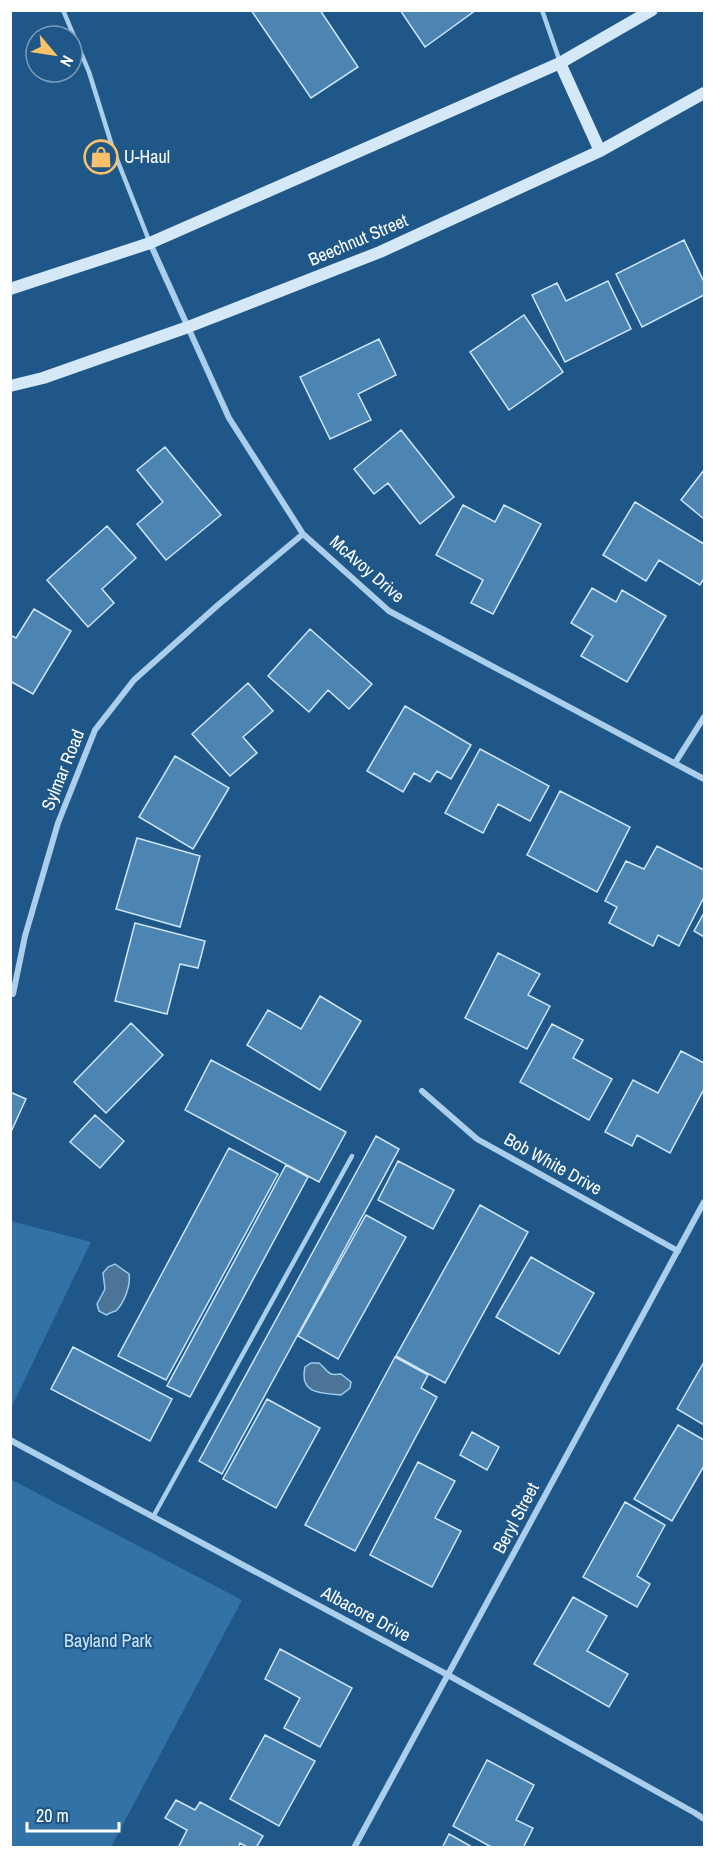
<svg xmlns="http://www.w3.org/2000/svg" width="715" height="1858" font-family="'Archivo Narrow',sans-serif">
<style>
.green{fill:#3372a6}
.water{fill:#4b7496;stroke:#9dcaec;stroke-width:1.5}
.building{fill:#4c84b2;stroke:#cee5f8;stroke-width:1.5}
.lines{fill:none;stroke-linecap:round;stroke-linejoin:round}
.lane{stroke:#aaceeb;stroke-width:4.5}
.street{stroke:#aaceeb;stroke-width:6}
.secondary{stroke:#d5e8f8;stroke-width:12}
.labels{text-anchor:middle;stroke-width:4.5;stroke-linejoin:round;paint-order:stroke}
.poi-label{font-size:18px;fill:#fff;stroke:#1f5888;text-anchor:start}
.street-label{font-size:18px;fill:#fff;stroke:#1f5888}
.park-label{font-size:18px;fill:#cee5f8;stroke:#1f5888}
</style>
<rect width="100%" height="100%" fill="#1f5888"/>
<path class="green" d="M11 1221 91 1242 11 1408 10 1221Z
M10 1479 242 1600 111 1847H11Z"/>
<path class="water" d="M115 1264 129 1274C131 1285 124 1303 116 1311 115 1311 108 1314 106 1315L99 1311 97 1304 105 1289 103 1273 108 1267Z
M311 1363H319C329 1371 326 1376 341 1374L351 1382 350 1388 341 1395C320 1393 299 1394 305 1367Z"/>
<path class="building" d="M251 10H320L358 67 311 98Z
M400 10H476L425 47Z
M684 240 704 282V295L642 327 616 274Z
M608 281 631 329 565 362 532 295 557 283 566 301Z
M524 315 563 372 509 410 470 352Z
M379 339 396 375 358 394 371 420 330 439 300 377Z
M401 430 454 497 420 524 388 483 374 494 354 469Z
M165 447 221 515 166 560 137 524 163 502 137 470Z
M704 470V519L681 500Z
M635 502 704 544V578L700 585 659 560 646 581 603 555Z
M463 505 495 522 504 505 541 524 493 614 471 603 483 580 436 555Z
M107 526 136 558 102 589 114 603 88 627 47 580Z
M592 588 616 602 622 590 666 616 627 682 581 656 593 636 571 623Z
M34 609 71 631 33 694 10 681V635L16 638Z
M310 629 372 684 349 709 328 690 309 712 268 676Z
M248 683 273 711 243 737 257 753 230 776 192 734Z
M405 706 471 745 451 779 437 771 430 782 414 773 403 792 367 771Z
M480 749 549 786 530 821 498 804 483 833 445 813Z
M175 756 229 788 193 849 139 817Z
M560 791 630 827 597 892 527 855Z
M137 838 200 856 180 927 116 909Z
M657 846 704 870V897L679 946 658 935 653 946 609 923 617 907 605 901 626 861 644 869Z
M704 913V937L694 931Z
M135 923 205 941 198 968 180 964 167 1014 115 1001Z
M498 953 540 974 528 995 550 1006 527 1049 465 1018Z
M320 996 361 1021 320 1090 247 1045 268 1010 301 1029Z
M131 1023 163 1055 106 1113 74 1082Z
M552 1024 583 1040 573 1058 612 1079 589 1120 520 1082Z
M681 1051 704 1063V1089L670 1153 637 1135 632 1146 605 1132 633 1080 658 1093Z
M211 1060 346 1132 319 1182 185 1110Z
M10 1092 26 1099 10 1134Z
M95 1115 124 1141 100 1168 70 1142Z
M376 1136 399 1149 222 1474 199 1461Z
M229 1148 278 1174 166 1380 118 1356Z
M398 1161 454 1190 433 1229 378 1200Z
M286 1165 308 1177 190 1397 167 1386Z
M480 1205 528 1232 445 1383 396 1356Z
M366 1215 406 1237 338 1359 298 1336Z
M531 1257 594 1293 559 1354 496 1317Z
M73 1347 172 1399 150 1441 51 1389Z
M395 1357 428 1375 421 1388 437 1397 355 1551 305 1525Z
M704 1362V1425L677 1409Z
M267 1399 320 1428 276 1508 223 1479Z
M678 1425 704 1440V1466L672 1521 634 1499Z
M472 1432 499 1447 487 1470 460 1455Z
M418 1462 455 1481 435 1518 461 1531 432 1587 370 1555Z
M625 1502 665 1525 637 1576 650 1584 637 1607 583 1577Z
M573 1597 607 1616 587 1651 628 1674 609 1707 534 1664Z
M280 1649 352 1688 320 1747 284 1728 300 1698 265 1679Z
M265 1735 315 1761 279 1826 230 1799Z
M487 1760 534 1785 516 1820 533 1828 523 1848H493L453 1826Z
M176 1800 195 1810 200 1802 263 1836 256 1848H249L240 1843 238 1848H178L187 1830 165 1818Z
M449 1834 474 1848H442Z"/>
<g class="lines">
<path class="lane" d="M63 10 89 72 113 149 150 243
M542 10 560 62
M153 1517 352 1156"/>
<path class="street" d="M150 243 229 418 303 534 389 611 704 779
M675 763 704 717
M13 994 25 936 58 823 95 730 134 680 218 605 303 534
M422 1091 477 1139 678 1251
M10 1440 448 1675 695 1813 704 1819
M354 1848 704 1202"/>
<path class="secondary" d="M560 63 600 151
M10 289 150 243 560 63 652 10
M10 386 43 378 188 327 380 252 600 151 704 93"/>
</g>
<defs>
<g id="shop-ring" transform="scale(1.725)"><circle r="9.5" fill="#1f5888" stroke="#f9c16a" stroke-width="1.5"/><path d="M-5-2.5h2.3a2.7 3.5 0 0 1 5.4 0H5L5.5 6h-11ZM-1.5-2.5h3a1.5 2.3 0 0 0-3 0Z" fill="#f9c16a"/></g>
</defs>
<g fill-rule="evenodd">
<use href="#shop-ring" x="101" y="157"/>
</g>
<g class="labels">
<g class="poi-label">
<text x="124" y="163">U-Haul</text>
</g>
<g class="street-label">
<text transform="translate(358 240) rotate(-23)" y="6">Beechnut Street</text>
<text transform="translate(367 569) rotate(41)" y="6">McAvoy Drive</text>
<text transform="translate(63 770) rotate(-68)" y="6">Sylmar Road</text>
<text transform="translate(553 1164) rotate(29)" y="6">Bob White Drive</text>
<text transform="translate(516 1518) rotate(-62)" y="6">Beryl Street</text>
<text transform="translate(366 1614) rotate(28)" y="6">Albacore Drive</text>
</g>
<g class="park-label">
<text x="108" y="1647">Bayland Park</text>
</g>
</g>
<rect width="715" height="1858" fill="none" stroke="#ffffff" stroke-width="24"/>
<g transform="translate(54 54) rotate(119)"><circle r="28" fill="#1f5888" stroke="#799bb8" stroke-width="1.5"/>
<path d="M0-4.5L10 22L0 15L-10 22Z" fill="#f9c16a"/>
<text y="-9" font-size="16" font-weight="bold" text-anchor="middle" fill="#ffffff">N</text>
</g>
<path d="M27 1822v9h92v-9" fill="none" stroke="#ffffff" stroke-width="3"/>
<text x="36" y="1822" font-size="18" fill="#ffffff" stroke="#1f5888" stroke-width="4.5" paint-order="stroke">20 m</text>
</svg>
